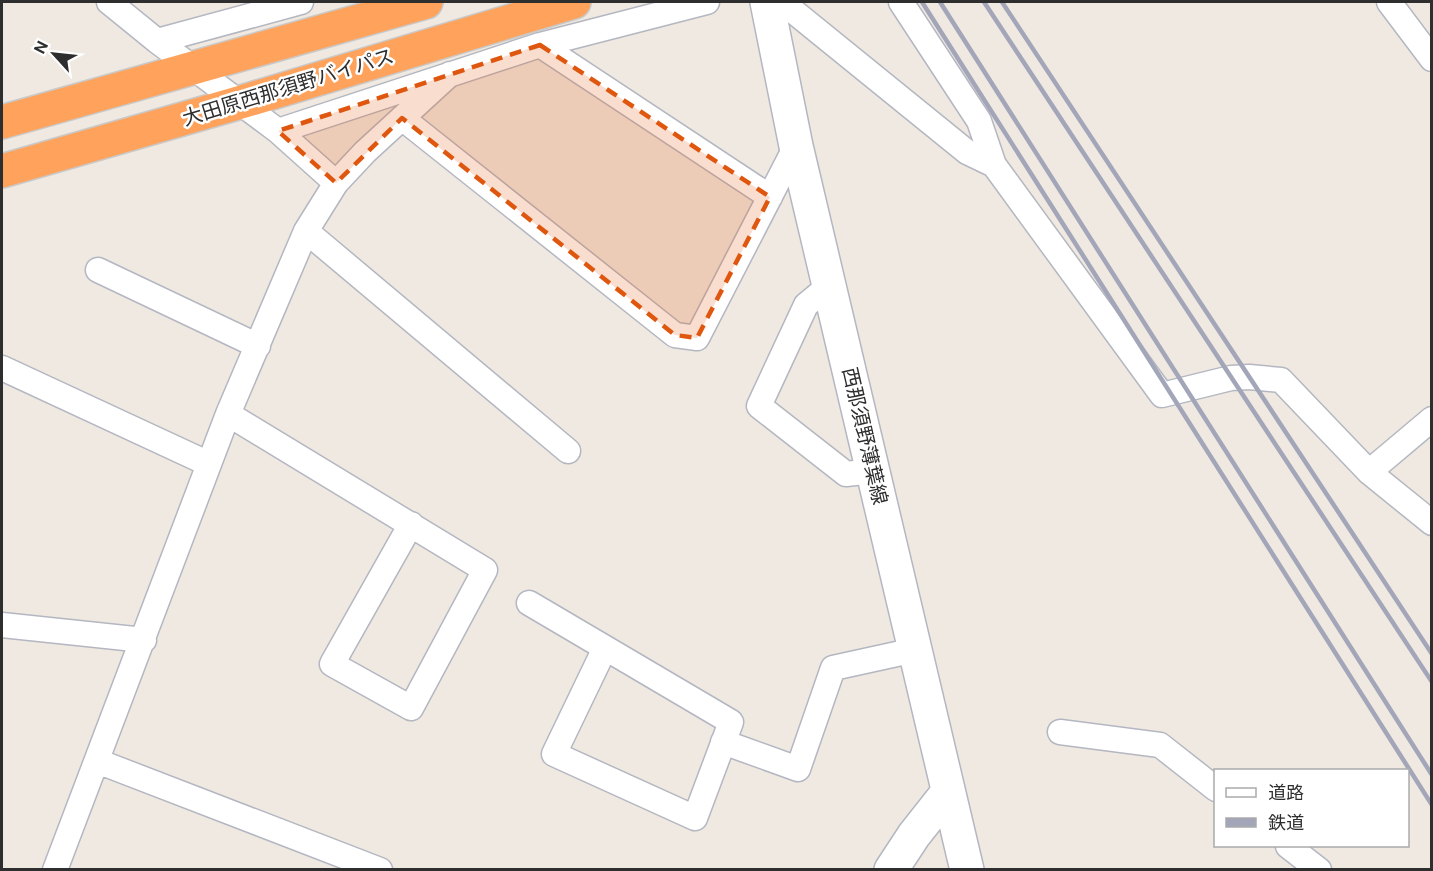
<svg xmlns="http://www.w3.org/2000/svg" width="1433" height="871" font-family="'DM Sans','Noto Sans JP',sans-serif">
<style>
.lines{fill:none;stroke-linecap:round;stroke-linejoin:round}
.street-casing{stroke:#b4b7c1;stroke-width:27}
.secondary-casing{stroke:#b4b7c1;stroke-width:36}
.highway-casing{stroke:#c9c9c9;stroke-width:36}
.street{stroke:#fff;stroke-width:24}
.secondary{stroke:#fff;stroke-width:33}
.highway{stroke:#ffa35c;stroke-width:33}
.rail{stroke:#a3a6b8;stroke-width:4.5}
.marked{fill:#df570e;fill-opacity:0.2;stroke:#df570e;stroke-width:4.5;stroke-dasharray:12 8;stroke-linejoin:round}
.labels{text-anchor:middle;stroke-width:5;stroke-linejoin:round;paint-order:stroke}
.street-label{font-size:20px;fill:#2e2e2e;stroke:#fff}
</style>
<rect width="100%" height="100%" fill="#efe9e1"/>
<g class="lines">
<g class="street-casing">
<path id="street" d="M109 2 157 41
M301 2 157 41 278 131 540 45 707 2
M782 2 967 152 994 165 1162 395 1231 378 1249 377 1281 380 1369 472 1432 523
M901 2 979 121 994 165
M1389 2 1432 59
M540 45 770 197
M402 118 675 335 697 338 796 146
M278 131 336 183
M306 231 568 451
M98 270 258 346
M829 286 806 305 759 406 846 474 873 471
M2 368 209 464
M228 414 485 570 411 708 332 664 411 524
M1369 472 1432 419
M529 603 731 722 695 818 554 754 605 648
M2 625 144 640
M1060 732 1160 745 1216 789
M723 742 798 769 833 668 915 650
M97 761 380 870
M1288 846 1319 870
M55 870 228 414 306 231 336 183 365 152 450 74"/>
</g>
<g class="secondary-casing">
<path id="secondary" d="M767 2 796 146 967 870
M891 870 914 835 948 792"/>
</g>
<g class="highway-casing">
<path id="highway" d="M2 122 426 2
M2 171 238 103 574 2"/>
</g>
<use href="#street" class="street"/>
<use href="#secondary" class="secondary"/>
<use href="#highway" class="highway"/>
<path class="rail" d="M922 2 1432 805
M940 2 1432 775
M984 2 1432 682
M1002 2 1432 654"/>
</g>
<path class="marked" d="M540 45 770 197 697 338 675 335 402 118 336 183 278 131Z"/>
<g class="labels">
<g class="street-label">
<text transform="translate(288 87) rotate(-17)" y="7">大田原西那須野バイパス</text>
<text transform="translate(865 436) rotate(77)" y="7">西那須野薄葉線</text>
</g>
</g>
<rect width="1433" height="871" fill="none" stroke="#2e2e2e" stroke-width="6"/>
<rect x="1214" y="769" width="195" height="78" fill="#ffffff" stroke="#ababab" stroke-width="1.5"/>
<rect x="1226" y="788" width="30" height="9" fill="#ffffff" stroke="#ababab" stroke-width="1.5"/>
<text x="1268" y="799" font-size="18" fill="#2e2e2e">道路</text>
<rect x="1226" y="818" width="30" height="9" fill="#a3a6b8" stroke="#ababab" stroke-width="1.5"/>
<text x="1268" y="829" font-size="18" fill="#2e2e2e">鉄道</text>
<g transform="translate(54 54) rotate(297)" stroke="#ffffff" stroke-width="4.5" paint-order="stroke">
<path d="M0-4.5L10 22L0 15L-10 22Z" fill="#2e2e2e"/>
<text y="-9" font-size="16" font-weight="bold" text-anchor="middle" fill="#2e2e2e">N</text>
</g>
</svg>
